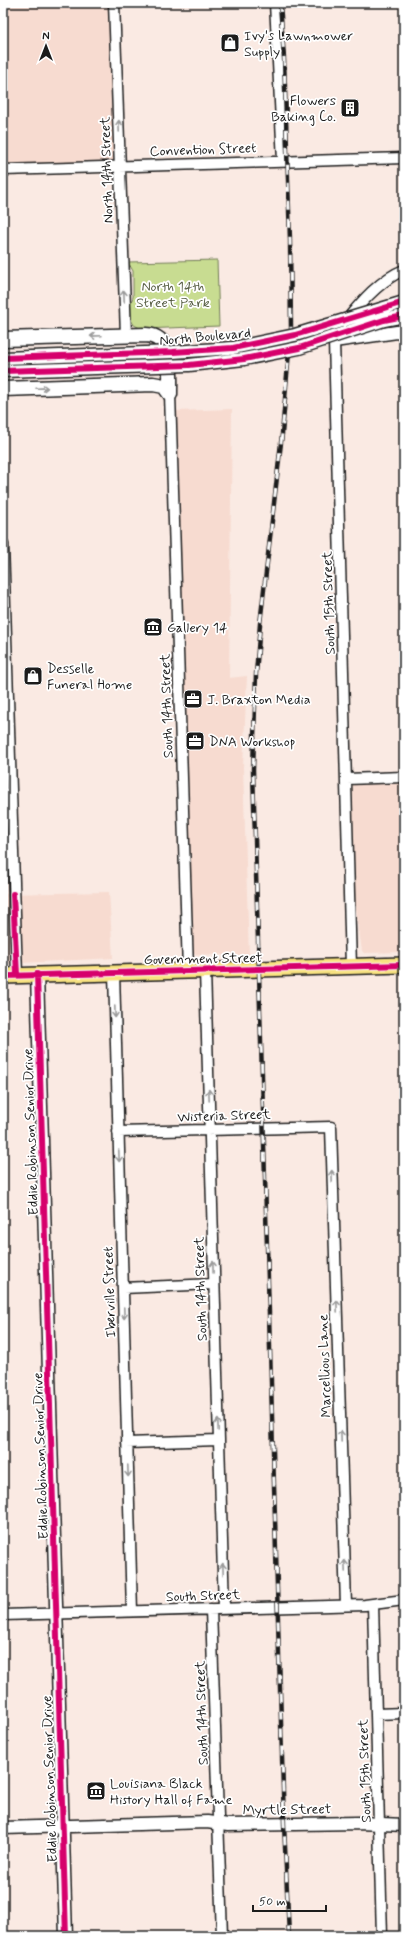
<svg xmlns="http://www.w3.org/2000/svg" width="407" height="1939" font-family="Mynerve,sans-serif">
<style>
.built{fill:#f7dbd0}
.green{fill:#c8dc91;stroke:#727c56}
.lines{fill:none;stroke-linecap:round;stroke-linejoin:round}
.minor-casing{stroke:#1c1c1c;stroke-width:13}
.tertiary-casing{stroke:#1c1c1c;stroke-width:15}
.secondary-casing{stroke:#1c1c1c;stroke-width:17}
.primary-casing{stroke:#1c1c1c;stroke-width:18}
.minor{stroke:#fff;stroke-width:10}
.tertiary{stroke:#fff;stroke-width:12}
.secondary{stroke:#fff;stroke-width:14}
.primary{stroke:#f8e281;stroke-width:15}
.rail-casing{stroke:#1c1c1c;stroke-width:4.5}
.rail{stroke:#fff;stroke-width:3;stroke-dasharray:9;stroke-linecap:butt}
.tertiary-bridge-casing{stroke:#1c1c1c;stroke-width:15;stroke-linecap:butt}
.tertiary-bridge{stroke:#fff;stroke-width:12}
.cycleway-casing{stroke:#fff;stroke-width:8}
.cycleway{stroke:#d6006c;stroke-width:6}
.oneway{stroke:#999}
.labels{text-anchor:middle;stroke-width:3.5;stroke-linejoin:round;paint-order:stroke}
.poi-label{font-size:14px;fill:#1c1c1c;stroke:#fff;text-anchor:start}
.street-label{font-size:14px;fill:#1c1c1c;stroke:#fff}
.park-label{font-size:14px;fill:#585f45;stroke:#fff}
</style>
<rect width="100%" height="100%" fill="#faeae3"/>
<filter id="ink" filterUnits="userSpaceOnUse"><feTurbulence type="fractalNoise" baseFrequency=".025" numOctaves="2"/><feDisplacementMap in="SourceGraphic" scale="8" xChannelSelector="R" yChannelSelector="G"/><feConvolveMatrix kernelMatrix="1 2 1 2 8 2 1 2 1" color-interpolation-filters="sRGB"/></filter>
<g filter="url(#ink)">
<path class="built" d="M3 3H114L120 165 3 170Z
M232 409 229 678 247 676 243 767 249 956 192 954 176 411Z
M404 777V952L364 953 362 951 349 860 347 779Z
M109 892 113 958 3 964V894Z"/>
<path class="green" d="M217 260 219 326 142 329 134 325 130 318V305L133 297V271L128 262Z"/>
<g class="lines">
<g class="minor-casing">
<path id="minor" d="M114 3 126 335
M275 3 283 161
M3 170 404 158
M346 321C361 302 381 279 404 270
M336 334 334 341 351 967
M170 394 188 970
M3 544 17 975
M347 779 404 777
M205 970 224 1608
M114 973 132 1611
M118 1132 331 1127 346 1605
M123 1288 214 1284
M127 1443 218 1440
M373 1604 382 1936
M211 1609 222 1936
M3 1615 365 1605 404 1600
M376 1714 404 1713"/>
</g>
<g class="tertiary-casing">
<path id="tertiary" d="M334 341 404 331
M37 974 66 1936
M3 1828 207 1822 228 1825 359 1823 404 1825"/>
</g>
<g class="secondary-casing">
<path id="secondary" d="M3 339 146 335C174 336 170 374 170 394
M3 389 153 384 164 386 170 394"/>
</g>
<g class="primary-casing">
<path id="primary" d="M3 976 404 965"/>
</g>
<use href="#minor" class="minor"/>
<use href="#tertiary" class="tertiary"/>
<use href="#secondary" class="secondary"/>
<use href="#primary" class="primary"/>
<g class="rail-casing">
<path id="rail" d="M280 3 284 58 290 240 291 328 282 434 260 624 256 674 253 770 284 1824 289 1936"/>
</g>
<use href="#rail" class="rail"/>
<g class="tertiary-bridge-casing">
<path id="tertiary-bridge" d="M3 358 173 352 233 348 295 335 404 302
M3 371 189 365 244 359 299 348 384 320 404 316"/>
</g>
<use href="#tertiary-bridge" class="tertiary-bridge"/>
<g class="cycleway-casing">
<path id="cycleway" d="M3 358 173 352 233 348 295 335 404 302
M3 371 189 365 244 359 299 348 384 320 404 316
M13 894 17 975
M37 974 66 1936
M5 976 404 965"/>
</g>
<use href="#cycleway" class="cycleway"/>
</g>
<defs><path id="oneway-shaft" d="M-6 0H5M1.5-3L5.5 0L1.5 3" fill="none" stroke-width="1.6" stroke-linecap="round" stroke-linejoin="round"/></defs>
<g class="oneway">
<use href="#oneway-shaft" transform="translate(119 126) rotate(-92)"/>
<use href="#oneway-shaft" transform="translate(124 296) rotate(-92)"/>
<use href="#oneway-shaft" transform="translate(96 336) rotate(178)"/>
<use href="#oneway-shaft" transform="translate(42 388) rotate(-2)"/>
<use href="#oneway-shaft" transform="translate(115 1012) rotate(88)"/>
<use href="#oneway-shaft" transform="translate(209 1095) rotate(-92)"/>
<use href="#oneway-shaft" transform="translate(119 1156) rotate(88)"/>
<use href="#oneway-shaft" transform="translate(332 1176) rotate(-92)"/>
<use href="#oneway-shaft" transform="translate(213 1267) rotate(-91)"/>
<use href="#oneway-shaft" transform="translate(337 1306) rotate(-92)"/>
<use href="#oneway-shaft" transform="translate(124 1313) rotate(88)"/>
<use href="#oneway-shaft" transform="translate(218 1425) rotate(-92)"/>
<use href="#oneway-shaft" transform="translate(341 1436) rotate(-92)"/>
<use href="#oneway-shaft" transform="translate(128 1471) rotate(88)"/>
<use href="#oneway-shaft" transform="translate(345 1566) rotate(-92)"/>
<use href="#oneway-shaft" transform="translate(223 1569) rotate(-92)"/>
</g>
</g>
<defs>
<g id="shop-square" transform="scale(1)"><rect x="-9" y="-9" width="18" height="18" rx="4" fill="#1c1c1c" stroke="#fff"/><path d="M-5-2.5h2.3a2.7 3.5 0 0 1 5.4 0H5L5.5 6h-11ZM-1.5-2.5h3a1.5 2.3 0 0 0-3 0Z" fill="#fff"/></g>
<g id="building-square" transform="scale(1)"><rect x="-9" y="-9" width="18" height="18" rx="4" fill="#1c1c1c" stroke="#fff"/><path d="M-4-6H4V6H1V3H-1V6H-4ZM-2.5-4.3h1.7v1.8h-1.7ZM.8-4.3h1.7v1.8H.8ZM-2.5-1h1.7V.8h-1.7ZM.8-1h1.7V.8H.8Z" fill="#fff"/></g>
<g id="museum-square" transform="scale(1)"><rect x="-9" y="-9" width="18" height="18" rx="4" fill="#1c1c1c" stroke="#fff"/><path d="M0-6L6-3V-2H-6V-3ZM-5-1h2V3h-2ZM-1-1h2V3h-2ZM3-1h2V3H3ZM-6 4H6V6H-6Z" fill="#fff"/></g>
<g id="office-square" transform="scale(1)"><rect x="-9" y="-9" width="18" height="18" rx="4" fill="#1c1c1c" stroke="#fff"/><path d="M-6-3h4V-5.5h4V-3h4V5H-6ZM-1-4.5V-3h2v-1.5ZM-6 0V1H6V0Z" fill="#fff"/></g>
</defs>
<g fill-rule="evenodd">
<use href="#shop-square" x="230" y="43"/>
<use href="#building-square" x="350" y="108"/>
<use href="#museum-square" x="153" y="627"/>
<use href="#shop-square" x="33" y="676"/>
<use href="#office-square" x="193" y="699"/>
<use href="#office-square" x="195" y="741"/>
<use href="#museum-square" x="96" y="1791"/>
</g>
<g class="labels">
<g class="poi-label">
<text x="244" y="40">Ivy's Lawnmower<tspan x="244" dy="16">Supply</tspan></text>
<text x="336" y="105" text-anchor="end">Flowers<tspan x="336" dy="16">Baking Co.</tspan></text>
<text x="167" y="632">Gallery 14</text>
<text x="47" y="673">Desselle<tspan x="47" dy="16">Funeral Home</tspan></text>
<text x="207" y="704">J. Braxton Media</text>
<text x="209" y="746">DNA Workshop</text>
<text x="110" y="1788">Louisiana Black<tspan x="110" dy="16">History Hall of Fame</tspan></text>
</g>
<g class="street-label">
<text transform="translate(203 149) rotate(-2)" y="5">Convention Street</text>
<text transform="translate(106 170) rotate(-92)" y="5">North 14th Street</text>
<text transform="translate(205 336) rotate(-5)" y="5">North Boulevard</text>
<text transform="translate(328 603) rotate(-92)" y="5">South 15th Street</text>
<text transform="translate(166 706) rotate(-92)" y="5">South 14th Street</text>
<text transform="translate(203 958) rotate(-1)" y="5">Government Street</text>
<text transform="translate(224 1115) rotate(-2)" y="5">Wisteria Street</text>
<text transform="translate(30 1132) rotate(-92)" y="5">Eddie Robinson Senior Drive</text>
<text transform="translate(200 1289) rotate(-92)" y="5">South 14th Street</text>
<text transform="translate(109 1292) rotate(-92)" y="5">Iberville Street</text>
<text transform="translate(324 1366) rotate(-92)" y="5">Marcellious Lane</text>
<text transform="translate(40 1456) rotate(-92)" y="5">Eddie Robinson Senior Drive</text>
<text transform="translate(203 1595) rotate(-2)" y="5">South Street</text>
<text transform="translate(201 1713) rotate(-92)" y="5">South 14th Street</text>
<text transform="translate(364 1771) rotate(-92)" y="5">South 15th Street</text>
<text transform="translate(49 1779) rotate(-92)" y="5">Eddie Robinson Senior Drive</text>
<text transform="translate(287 1809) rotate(-1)" y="5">Myrtle Street</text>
</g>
<g class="park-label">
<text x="173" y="291">North 14th<tspan x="173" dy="16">Street Park</tspan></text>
</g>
</g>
<rect width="407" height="1939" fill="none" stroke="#fff" stroke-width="16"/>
<rect x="8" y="8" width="391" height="1923" fill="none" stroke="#1c1c1c" stroke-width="1.5" filter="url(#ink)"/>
<g transform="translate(46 46)" stroke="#ffffff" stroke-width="3" paint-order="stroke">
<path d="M0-3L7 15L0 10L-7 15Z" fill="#1c1c1c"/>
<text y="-6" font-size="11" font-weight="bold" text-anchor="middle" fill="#1c1c1c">N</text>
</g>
<path d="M253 1905v6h73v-6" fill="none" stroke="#1c1c1c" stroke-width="2"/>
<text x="259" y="1905" font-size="12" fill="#1c1c1c" stroke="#ffffff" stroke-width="3" paint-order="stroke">50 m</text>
</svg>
